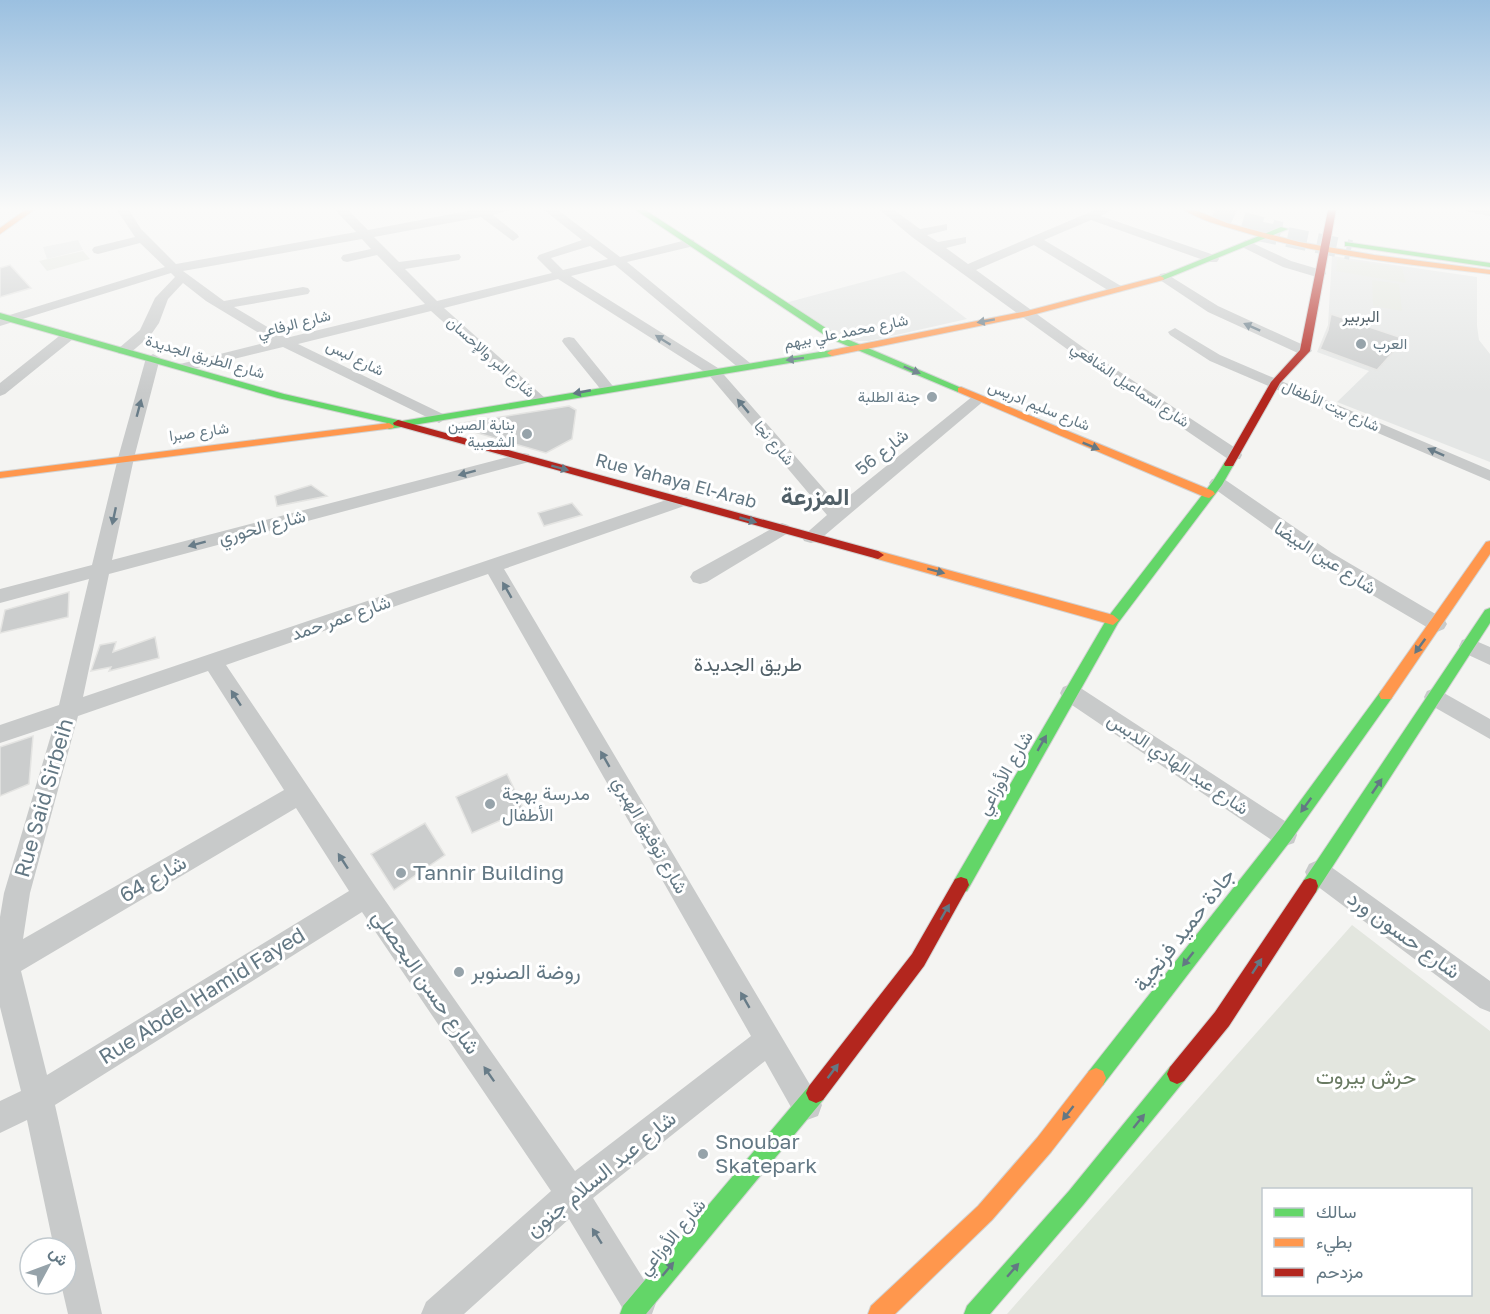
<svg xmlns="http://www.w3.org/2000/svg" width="1490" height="1314" font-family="'Golos Text',Vazirmatn,sans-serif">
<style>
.built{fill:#e4e6e5}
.green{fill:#e3e6df;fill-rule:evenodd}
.building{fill:#cbcdcd;stroke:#e4e4e2;stroke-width:1.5}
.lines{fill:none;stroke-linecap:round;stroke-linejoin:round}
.highway-tunnel{stroke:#c8cfd1;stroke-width:20;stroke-dasharray:20 10;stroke-linecap:butt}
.fast-casing{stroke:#d1d2d2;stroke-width:2}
.slow-casing{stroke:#d1d2d2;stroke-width:2}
.jam-casing{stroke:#d1d2d2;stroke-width:2}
.street{fill:#c8caca;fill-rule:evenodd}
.fast{fill:#63d668;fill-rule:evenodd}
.slow{fill:#ff974d;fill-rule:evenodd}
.jam{fill:#b3261e;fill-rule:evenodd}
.oneway{fill:#637884}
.oneway2{fill:#687c88}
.poi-dot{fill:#96a3aa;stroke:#fff;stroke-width:2}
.labels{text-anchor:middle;stroke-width:6;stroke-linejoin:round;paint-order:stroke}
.far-street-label{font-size:15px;fill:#637884;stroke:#fff}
.far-poi-label{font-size:15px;fill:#637884;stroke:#fff;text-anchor:end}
.far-neighbourhood-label{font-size:16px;fill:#516068;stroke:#fff}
.street-label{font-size:18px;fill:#637884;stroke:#fff}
.poi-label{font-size:18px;fill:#637884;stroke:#fff;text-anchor:start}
.neighbourhood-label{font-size:20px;fill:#516068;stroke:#fff}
.near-street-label{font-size:21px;fill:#637884;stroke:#fff}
.near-poi-label{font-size:21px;fill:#637884;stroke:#fff;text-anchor:start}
.near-park-label{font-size:21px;fill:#697a62;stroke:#fff}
.district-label{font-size:24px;font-weight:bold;fill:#516068;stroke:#fff}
</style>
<rect width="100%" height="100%" fill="#f4f4f2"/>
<path class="built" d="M78 240 83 250 47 259 43 247Z
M1332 256 1477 277V326L1479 340 1490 354V462L1337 402 1369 371 1317 352 1328 325Z
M904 271 967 319 869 341H857L841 337 785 303Z"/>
<path class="green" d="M83 251 90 259 47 271 39 261Z
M1337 259 1402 268 1406 283 1336 271Z
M1372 280 1399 284 1402 311 1373 306Z
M1352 925 1490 1031V1314H1007ZM1264 1190H1470V1294H1264Z"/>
<path class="building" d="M10 265 31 288 0 297V268Z
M1331 314 1405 339 1377 370 1320 349 1328 330Z
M569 406 576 410 572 439 546 453 450 425Z
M311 485 327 496 277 506 275 496Z
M572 503 582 515 544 526 538 513Z
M69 592 68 617 0 633 5 610Z
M155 637 159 658 109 671 111 667 91 671 100 645 116 642 113 652Z
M33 736 29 784 0 796V747Z
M507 774 524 810 472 833 456 797Z
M425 823 445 855 394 890 371 854Z"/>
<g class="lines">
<path class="highway-tunnel" d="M1215 210 1240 221 1281 232
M1258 231 1351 250"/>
<g class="fast-casing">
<path id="fast" d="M636 210H645L835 334 966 390 958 392 829 338Z
M1281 227 1288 229 1163 280 1156 278Z
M1345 242 1490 263V267L1348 246H1345Z
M0 313 284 394 402 421 832 350 837 353 832 356 389 429 384 426 387 423 278 398 0 319Z
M1229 461 1234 464 1222 485 1118 623 967 891 961 893 955 891 953 885 955 879 1108 617 1213 481 1225 462Z
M1490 608V623L1316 892 1310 894 1304 892 1302 886 1304 880 1485 610Z
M1386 689 1391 691 1393 695 1391 699 1291 840 1103 1085 1096 1088 1089 1085 1086 1078 1089 1071 1279 830 1381 691Z
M1177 1064 1184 1067 1187 1074 1184 1081 1083 1205 990 1314H964L967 1306 1069 1191 1170 1067Z
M816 1083 823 1086 826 1093 823 1100 646 1314H620L623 1306 809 1086Z"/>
</g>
<g class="slow-casing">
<path id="slow" d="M25 210H34L0 234V228Z
M1184 210H1195L1227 223 1299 242 1374 255 1490 270V274C1406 264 1321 256 1240 231 1222 226 1200 220 1184 210Z
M1160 276 1164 278 1163 280 1028 316 832 356 827 353 832 350 1027 311Z
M961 387 1213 491 1215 494 1209 498 1205 497 958 392V388Z
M389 423 394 426 393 428 0 478V472Z
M1490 541V554L1391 699H1381L1379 695 1381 691 1486 542Z
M878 551 1113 615 1119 620 1113 625 874 558 872 555 874 552Z
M1096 1068 1103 1071 1106 1078 1103 1085 1051 1152 992 1220 895 1314H868L871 1306 978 1206 1037 1138 1089 1071Z"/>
</g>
<g class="jam-casing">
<path id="jam" d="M1328 210H1336L1310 351 1280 383 1233 466H1225L1224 464 1271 382 1300 350Z
M398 420 878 551 884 555 878 559 394 425 393 423Z
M961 877 967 879 969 885 924 966 823 1100 816 1103 809 1100 806 1093 809 1086 912 954 955 879Z
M1310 878 1316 880 1318 886 1316 892 1229 1026 1184 1081 1177 1084 1170 1081 1167 1074 1170 1067 1215 1012 1304 880Z"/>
</g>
<path class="street" d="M117 210H129L141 229 176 264 356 232 335 210H348L368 230 473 210H509L493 215 517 234 519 237 513 241 481 217 374 237 399 262 459 254 461 257 459 260 405 269 437 301 552 273 537 258 539 255 582 240 544 210H558L620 257 690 239 694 240V246L627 262 750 363 752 366 750 369H740L615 265 571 276 718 368 838 505 973 396 978 394 986 399 818 541 811 543 804 541 802 537 827 515 708 374 558 279 444 308 545 398 548 401 545 404H535L431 311 298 344 445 415 447 418 439 423 283 347 185 371 180 370 178 367 180 364 272 341 206 301 183 283 168 299 159 323 150 336 129 354H119L117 351 119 348 140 330 155 298 175 277 171 273 0 326V318L165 267 140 243 98 254 94 253 92 250 94 247 135 237ZM362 239 371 249 343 255 341 258 343 261 347 262 377 255 425 304 286 338 234 307 308 294 310 291 308 288 303 287 224 301 183 271ZM590 246 608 259 563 270 551 258Z
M880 210H894L920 229 947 224V230L927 235 938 242 966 237V243L946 248 968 264 1095 210H1111L1101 216 1217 256 1219 259 1217 262H1209L1091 220 1044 240 1121 286 1123 289 1121 292H1111L1034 245 976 270 1088 351 1240 451 1242 455 1240 459H1228L1078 357 912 237Z
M1466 210H1490V216L1468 212Z
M1246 240 1291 261 1325 271 1326 274 1320 278 1283 267 1242 247 1240 244Z
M1165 273 1218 306 1310 348 1312 351 1305 355 1300 354 1208 312 1160 280 1159 277 1160 274Z
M1175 328 1220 355 1490 470V481L1210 361 1170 335 1168 332Z
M68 332 75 336 73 339 5 394 0 396V383L63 333Z
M569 337 574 338 612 385 615 388 612 391H602L564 344 562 341 564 338Z
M153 354 160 358 134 458 112 560 523 453 529 454 531 458 529 462 109 574 83 697 675 497H687L690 501 687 505 504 569 822 1105 818 1116 807 1120 796 1116 765 1061 593 1198 651 1291 656 1303 652 1314H626L569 1219 464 1314H421L426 1302 551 1191 362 912 55 1105 102 1314H68L61 1284H66V1248H54L27 1120 0 1133V1101L21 1091 0 1007V917L4 893 54 725 0 743V725L59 705 89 579 0 603V589L92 565 118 458 146 358ZM488 574 751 1036 575 1171 375 886 226 665ZM208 671 284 790 23 939 30 893 78 716ZM296 808 349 891 47 1075 21 971Z
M1218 478 1224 479 1332 553 1444 619 1447 624 1444 629 1437 632 1430 629 1318 563 1212 487 1209 483 1212 479Z
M782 523 788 525 791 529 788 533 707 582 700 584 693 582 690 577 693 572Z
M1469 638 1490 647V665L1462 652 1459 646 1462 640Z
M1071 684 1079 687 1294 827 1297 835 1294 843 1285 846 1276 843 1063 699 1060 693 1063 687Z
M1435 688 1490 719V739L1427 703 1424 697 1427 691Z
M1318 860 1327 864 1490 981V1012L1480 1008 1309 880 1305 872 1309 864Z"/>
<use href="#fast" class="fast"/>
<use href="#slow" class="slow"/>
<use href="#jam" class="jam"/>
</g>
<defs><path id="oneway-solid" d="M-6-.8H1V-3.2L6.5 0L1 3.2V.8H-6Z" transform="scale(1.5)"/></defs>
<g class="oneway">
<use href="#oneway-solid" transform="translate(986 321) rotate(170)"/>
<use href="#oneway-solid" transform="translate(795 359) rotate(173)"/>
<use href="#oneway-solid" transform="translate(912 370) rotate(23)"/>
<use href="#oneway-solid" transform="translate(582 392) rotate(169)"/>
<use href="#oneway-solid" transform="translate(1091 446) rotate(22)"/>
<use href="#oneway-solid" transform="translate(560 468) rotate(15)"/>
<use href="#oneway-solid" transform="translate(748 520) rotate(16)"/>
<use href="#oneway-solid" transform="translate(936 571) rotate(15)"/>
<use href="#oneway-solid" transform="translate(1420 646) rotate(126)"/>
<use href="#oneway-solid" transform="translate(1042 743) rotate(-60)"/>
<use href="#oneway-solid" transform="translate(1377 786) rotate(-56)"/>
<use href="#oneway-solid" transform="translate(1306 805) rotate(126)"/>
<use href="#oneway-solid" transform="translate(945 912) rotate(-60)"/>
<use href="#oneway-solid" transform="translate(1188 959) rotate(128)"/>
<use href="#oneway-solid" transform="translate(1257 966) rotate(-57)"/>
<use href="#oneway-solid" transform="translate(833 1071) rotate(-53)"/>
<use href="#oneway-solid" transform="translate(1068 1113) rotate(128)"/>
<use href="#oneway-solid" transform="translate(1139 1121) rotate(-51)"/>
<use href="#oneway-solid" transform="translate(668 1269) rotate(-50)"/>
<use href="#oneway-solid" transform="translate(1013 1270) rotate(-49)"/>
</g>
<g class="oneway2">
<use href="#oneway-solid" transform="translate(1252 327) rotate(-156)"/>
<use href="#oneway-solid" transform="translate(663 340) rotate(-148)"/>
<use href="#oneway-solid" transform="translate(743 406) rotate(-130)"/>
<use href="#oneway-solid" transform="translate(139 408) rotate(-75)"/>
<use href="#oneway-solid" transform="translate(1436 452) rotate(-156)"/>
<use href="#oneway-solid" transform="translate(467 473) rotate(165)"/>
<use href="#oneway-solid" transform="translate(114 516) rotate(102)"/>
<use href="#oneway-solid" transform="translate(197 544) rotate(165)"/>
<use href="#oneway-solid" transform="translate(507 590) rotate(-120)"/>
<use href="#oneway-solid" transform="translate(236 698) rotate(-123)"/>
<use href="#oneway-solid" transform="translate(605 759) rotate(-120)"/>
<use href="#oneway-solid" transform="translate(343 861) rotate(-123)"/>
<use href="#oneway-solid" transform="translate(745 1000) rotate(-120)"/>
<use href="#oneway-solid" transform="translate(489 1074) rotate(-125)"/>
<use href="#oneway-solid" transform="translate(597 1236) rotate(-122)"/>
</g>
<linearGradient id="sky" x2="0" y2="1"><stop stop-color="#9bc0e0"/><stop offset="0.53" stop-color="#fafaf9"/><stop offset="1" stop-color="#fafaf9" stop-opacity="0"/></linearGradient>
<rect width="1490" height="394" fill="url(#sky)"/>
<g class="poi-dot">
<circle cx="1361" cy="344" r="6"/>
<circle cx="932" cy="397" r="6"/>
<circle cx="527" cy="434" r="6"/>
<circle cx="490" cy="804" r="6"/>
<circle cx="401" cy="873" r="6"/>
<circle cx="459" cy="972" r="6"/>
<circle cx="703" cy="1154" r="6"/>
</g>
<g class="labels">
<g class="far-street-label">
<text transform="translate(294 324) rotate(-14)" y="5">شارع الرفاعي</text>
<text transform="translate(846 332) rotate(-11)" y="5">شارع محمد علي بيهم</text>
<text transform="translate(205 357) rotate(16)" y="5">شارع الطريق الجديدة</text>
<text transform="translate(491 357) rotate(42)" y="5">شارع البر والإحسان</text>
<text transform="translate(355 358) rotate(26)" y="5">شارع لبس</text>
<text transform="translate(1130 385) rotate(34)" y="5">شارع اسماعيل الشافعي</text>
<text transform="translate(1039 406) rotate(22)" y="5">شارع سليم ادريس</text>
<text transform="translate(1331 406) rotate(24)" y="5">شارع بيت الأطفال</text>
<text transform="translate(199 432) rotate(-8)" y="5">شارع صبرا</text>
<text transform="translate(774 443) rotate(50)" y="5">شارع نجا</text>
</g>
<g class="far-poi-label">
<text x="1373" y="349" text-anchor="start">العرب</text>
<text x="920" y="402">جنة الطلبة</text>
<text x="515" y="430">بناية الصين<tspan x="515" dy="17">الشعبية</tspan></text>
</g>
<g class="far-neighbourhood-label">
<text x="1361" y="322">البربير</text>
</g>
<g class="street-label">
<text transform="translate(882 452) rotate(-39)" y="6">شارع 56</text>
<text transform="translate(676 481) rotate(15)" y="6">Rue Yahaya El-Arab</text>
<text transform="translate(262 527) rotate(-15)" y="6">شارع الحوري</text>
<text transform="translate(1325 558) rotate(33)" y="6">شارع عين البيضا</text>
<text transform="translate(341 618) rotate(-19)" y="6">شارع عمر حمد</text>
<text transform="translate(1178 764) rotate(34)" y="6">شارع عبد الهادي الدبس</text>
<text transform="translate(1005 773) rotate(-60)" y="6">شارع الأوزاعي</text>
<text transform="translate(650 835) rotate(60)" y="6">شارع توفيق الهبري</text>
<text transform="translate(672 1237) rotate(-50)" y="6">شارع الأوزاعي</text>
</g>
<g class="poi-label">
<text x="502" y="800">مدرسة بهجة<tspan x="502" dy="21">الأطفال</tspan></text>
</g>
<g class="neighbourhood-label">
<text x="748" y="671">طريق الجديدة</text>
</g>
<g class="near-street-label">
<text transform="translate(44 798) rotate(-74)" y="7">Rue Said Sirbeih</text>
<text transform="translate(153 879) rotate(-30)" y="7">شارع 64</text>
<text transform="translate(1184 930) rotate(-52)" y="7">جادة حميد فرنجية</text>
<text transform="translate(1404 935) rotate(36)" y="7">شارع حسون ورد</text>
<text transform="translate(426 982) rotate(55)" y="7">شارع حسن البحصلي</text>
<text transform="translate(202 996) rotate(-32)" y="7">Rue Abdel Hamid Fayed</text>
<text transform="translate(601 1174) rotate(-39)" y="7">شارع عبد السلام جنون</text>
</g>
<g class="near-poi-label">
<text x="413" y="880">Tannir Building</text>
<text x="471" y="979">روضة الصنوبر</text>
<text x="715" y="1149">Snoubar<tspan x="715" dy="24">Skatepark</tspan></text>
</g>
<g class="near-park-label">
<text x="1366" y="1084">حرش بيروت</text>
</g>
<g class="district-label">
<text x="815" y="505">المزرعة</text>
</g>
</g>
<rect x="1262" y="1188" width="210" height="108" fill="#ffffff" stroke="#c1c9ce" stroke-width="1.5"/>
<rect x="1274" y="1208" width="30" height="9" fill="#63d668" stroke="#c1c9ce" stroke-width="1.5"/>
<text x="1316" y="1218" font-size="18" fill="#637884">سالك</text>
<rect x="1274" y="1238" width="30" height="9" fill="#ff974d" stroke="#c1c9ce" stroke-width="1.5"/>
<text x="1316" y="1248" font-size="18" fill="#637884">بطيء</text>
<rect x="1274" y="1268" width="30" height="9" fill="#b3261e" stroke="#c1c9ce" stroke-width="1.5"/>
<text x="1316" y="1278" font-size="18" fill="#637884">مزدحم</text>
<g transform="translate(48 1266) rotate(49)"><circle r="28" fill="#ffffff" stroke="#c1c9ce" stroke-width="1.5"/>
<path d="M0-4.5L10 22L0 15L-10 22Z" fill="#96a3aa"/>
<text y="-9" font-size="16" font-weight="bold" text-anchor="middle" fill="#637884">ش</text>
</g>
</svg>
